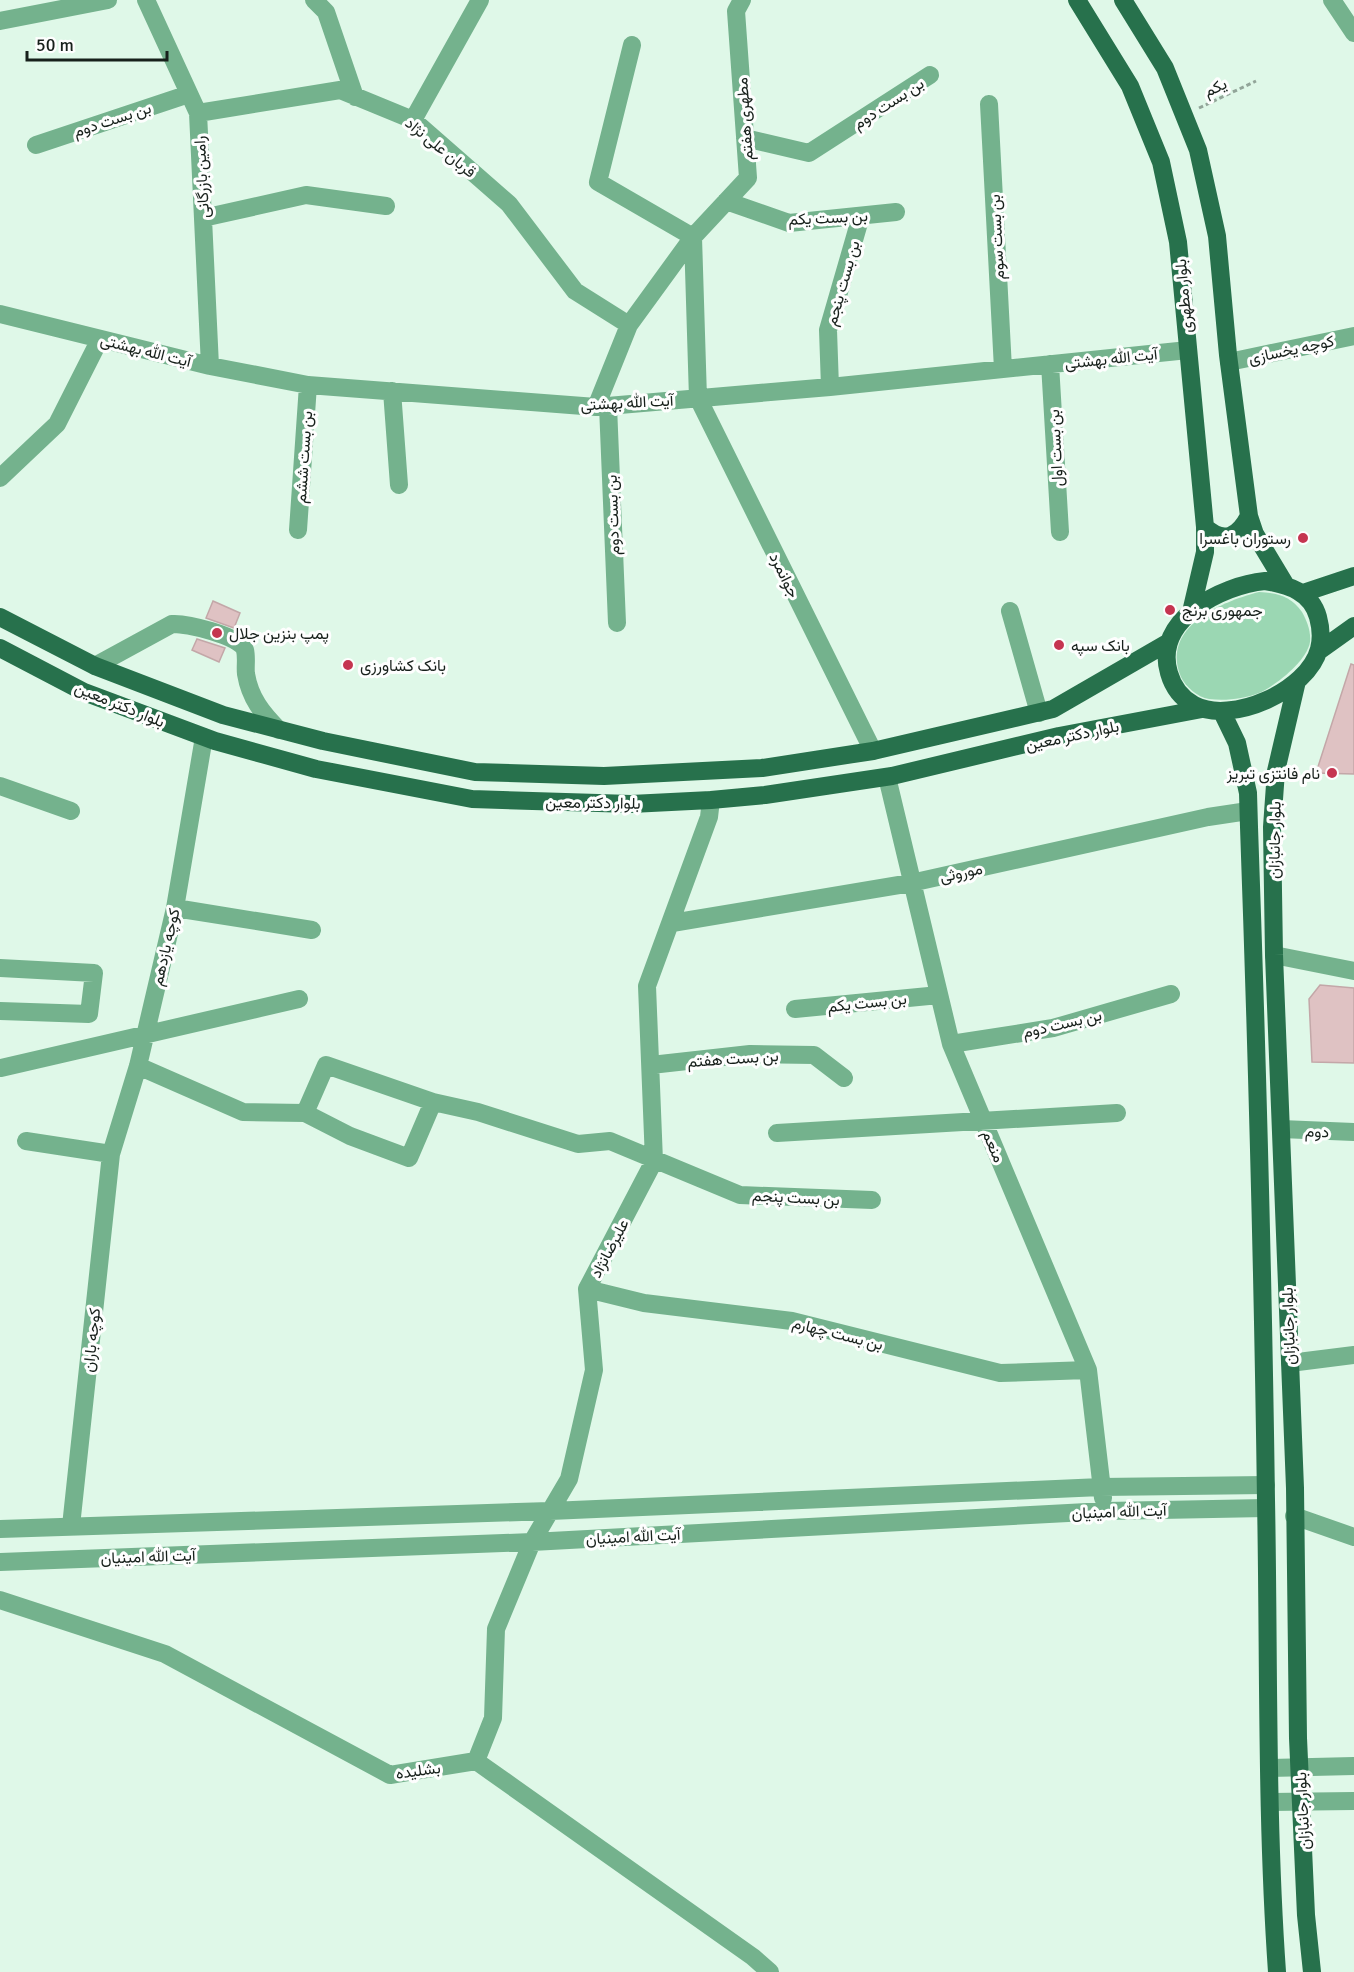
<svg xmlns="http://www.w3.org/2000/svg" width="1354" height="1972" font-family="Signika,Vazirmatn,sans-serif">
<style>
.green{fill:#9bd7b3}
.building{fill:#dfc2c3;stroke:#c3a7a8;stroke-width:1.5}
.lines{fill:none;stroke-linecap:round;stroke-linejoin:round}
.path{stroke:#92a599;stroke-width:3;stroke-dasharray:4.5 3;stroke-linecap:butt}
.minor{stroke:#74b28d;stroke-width:18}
.major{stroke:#27714c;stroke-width:18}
.poi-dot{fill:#c53550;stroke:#fefefe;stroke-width:2}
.labels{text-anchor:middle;stroke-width:6;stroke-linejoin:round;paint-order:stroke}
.street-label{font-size:16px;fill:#17201b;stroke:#fefefe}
.poi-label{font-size:16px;fill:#17201b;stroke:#fefefe;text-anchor:start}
</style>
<rect width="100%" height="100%" fill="#dff8e8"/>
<path class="green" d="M1259 592C1277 593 1291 596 1302 612 1307 621 1311 631 1310 642 1307 661 1275 686 1259 693 1244 699 1225 701 1209 699 1197 697 1186 687 1181 677 1160 628 1220 602 1259 592Z"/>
<path class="building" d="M213 601 240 613 234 628 206 618Z
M197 639 225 648 219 662 192 650Z
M1351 664 1354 665V774L1316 773Z
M1320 985 1354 988V1063L1312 1062 1309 999Z"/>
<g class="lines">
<path class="path" d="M1199 108 1256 81"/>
<path class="minor" d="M146 0 198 113 210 366
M314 0 326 12 355 97
M742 0 736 11 748 178 693 237 698 398 873 751
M1332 0 1354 33
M0 21 108 0
M989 104 1003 369
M198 113 340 90 413 120 509 204 575 291 629 325
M413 120 480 0
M745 138 809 153 930 75
M36 145 189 94
M726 201 789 223 896 212
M203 218 306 195 386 206
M0 314 210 366 308 385 596 407 830 387 1188 350
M1229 362 1354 336
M1050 364 1060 532
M830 387 828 330 861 216
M392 391 399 485
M608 406 617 623
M596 407 629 325 693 237 598 182 632 45
M0 478 57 424 100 339
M298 530 308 385
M1010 611 1039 713
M95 666 172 624C186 623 241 636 245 650 247 658 245 667 246 674 250 698 262 713 279 730
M887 777 951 1044 1088 1370 1103 1498
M0 786 71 811
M175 908 312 930
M672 923 911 883 1208 817 1248 811
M1274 955 1354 971
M0 968 94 973 89 1014 0 1011
M795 1009 939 995
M951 1044 1053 1028 1171 994
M651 1065 750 1054 814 1055 844 1078
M138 1066 243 1112 305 1113
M1 1068 299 999
M433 1102 409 1158 350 1136 305 1113 326 1065 433 1102 478 1112 578 1144 610 1141 740 1195 872 1200
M1281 1129 1354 1132
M777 1133 1117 1113
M26 1141 111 1154
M587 1289 644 1303 792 1321 1000 1373 1088 1370
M1290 1363 1354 1355
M1294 1516 1354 1537
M71 1526 111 1154 138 1066 175 908 204 737
M0 1529 550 1511 1101 1487 1266 1485
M0 1562 532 1542 1106 1511 1266 1508
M0 1600 165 1654 390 1775 476 1761 753 1957 770 1972
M476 1761 493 1718 496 1629 532 1542 569 1479 594 1370 587 1289 654 1161 647 986 709 817 711 800
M1269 1768 1354 1766
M1270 1802 1354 1801"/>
<path class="major" d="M1077 0 1130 86 1161 162 1178 242 1205 527V552L1191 612
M1123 0 1165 68 1198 150 1217 236 1228 355 1249 516 1255 534 1285 584
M1205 527C1224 544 1238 537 1249 516
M1265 581C1289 585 1311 592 1318 617 1321 628 1322 638 1319 649 1308 691 1231 725 1194 705 1181 698 1173 687 1169 673 1153 620 1222 585 1265 581Z
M1303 593 1354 576
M0 617 95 666 223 715 323 741 475 772 604 776 762 768 873 751 1053 709 1169 642
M0 648 84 692 215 741 316 769 472 799 631 804 711 800 765 795 892 776 1059 736 1202 709
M1319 651 1354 626
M1297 681 1276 771 1272 827 1274 955 1295 1488 1298 1738 1306 1915 1312 1972
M1222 712 1237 743 1248 793 1249 827C1257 1051 1263 1276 1266 1500 1269 1658 1266 1815 1277 1972"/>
</g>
<g class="poi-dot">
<circle cx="1303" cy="538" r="6"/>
<circle cx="1170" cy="610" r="6"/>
<circle cx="217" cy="633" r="6"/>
<circle cx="1059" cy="645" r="6"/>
<circle cx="348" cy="665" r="6"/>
<circle cx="1332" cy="773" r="6"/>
</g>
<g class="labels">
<g class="street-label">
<text transform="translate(1215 87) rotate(-25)" y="6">یکم</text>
<text transform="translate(888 103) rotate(-33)" y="6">بن بست دوم</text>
<text transform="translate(112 119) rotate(-18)" y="6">بن بست دوم</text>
<text transform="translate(744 119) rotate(-94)" y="6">مطهری هفتم</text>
<text transform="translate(441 147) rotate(39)" y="6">قربان علی نژاد</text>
<text transform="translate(201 177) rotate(-93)" y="6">رامین بازرگانی</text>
<text transform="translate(828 217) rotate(-3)" y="6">بن بست یکم</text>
<text transform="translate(996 237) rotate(-93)" y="6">بن بست سوم</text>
<text transform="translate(842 283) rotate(-74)" y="6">بن بست پنجم</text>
<text transform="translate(1183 296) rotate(-95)" y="6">بلوار مطهری</text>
<text transform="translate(1291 349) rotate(-12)" y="6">کوچه یخسازی</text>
<text transform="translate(146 350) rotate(14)" y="6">آیت الله بهشتی</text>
<text transform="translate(1111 358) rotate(-6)" y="6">آیت الله بهشتی</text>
<text transform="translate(627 402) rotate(-3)" y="6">آیت الله بهشتی</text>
<text transform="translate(1055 448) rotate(-93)" y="6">بن بست اول</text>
<text transform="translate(303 457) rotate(-86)" y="6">بن بست ششم</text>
<text transform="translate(612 515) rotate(-92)" y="6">بن بست دوم</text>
<text transform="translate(785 575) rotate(64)" y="6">جوانمرد</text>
<text transform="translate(120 704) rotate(22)" y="6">بلوار دکتر معین</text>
<text transform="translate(1072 735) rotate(-12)" y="6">بلوار دکتر معین</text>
<text transform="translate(593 802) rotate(1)" y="6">بلوار دکتر معین</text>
<text transform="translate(1274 840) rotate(-89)" y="6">بلوار جانبازان</text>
<text transform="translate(961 872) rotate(-12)" y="6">موروثی</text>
<text transform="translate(165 947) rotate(-77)" y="6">کوچه یازدهم</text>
<text transform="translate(867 1002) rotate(-6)" y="6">بن بست یکم</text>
<text transform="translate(1062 1023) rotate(-13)" y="6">بن بست دوم</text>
<text transform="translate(733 1058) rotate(-4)" y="6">بن بست هفتم</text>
<text transform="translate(1317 1131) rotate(2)" y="6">دوم</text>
<text transform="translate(994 1146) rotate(67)" y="6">منعم</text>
<text transform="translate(796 1197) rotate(3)" y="6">بن بست پنجم</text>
<text transform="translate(609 1248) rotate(-62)" y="6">علیرضانژاد</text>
<text transform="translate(1288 1326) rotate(-92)" y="6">بلوار جانبازان</text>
<text transform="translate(838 1333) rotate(14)" y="6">بن بست چهارم</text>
<text transform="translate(91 1340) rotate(-84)" y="6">کوچه باران</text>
<text transform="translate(1119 1511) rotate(-2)" y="6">آیت الله امینیان</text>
<text transform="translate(633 1536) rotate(-3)" y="6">آیت الله امینیان</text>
<text transform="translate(148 1556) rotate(-2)" y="6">آیت الله امینیان</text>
<text transform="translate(418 1770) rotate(-8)" y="6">بشلیده</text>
<text transform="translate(1302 1811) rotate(-93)" y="6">بلوار جانبازان</text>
</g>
<g class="poi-label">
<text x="1291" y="544" text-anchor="end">رستوران باغسرا</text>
<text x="1182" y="616">جمهوری برنج</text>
<text x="229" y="639">پمپ بنزین جلال</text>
<text x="1071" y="651">بانک سپه</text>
<text x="360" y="671">بانک کشاورزی</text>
<text x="1320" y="779" text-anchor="end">نام فانتزی تبریز</text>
</g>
</g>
<path d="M27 51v9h140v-9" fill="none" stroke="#17201b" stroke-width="3"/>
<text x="36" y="51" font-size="18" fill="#17201b" stroke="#fefefe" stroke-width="4.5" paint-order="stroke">50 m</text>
</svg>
